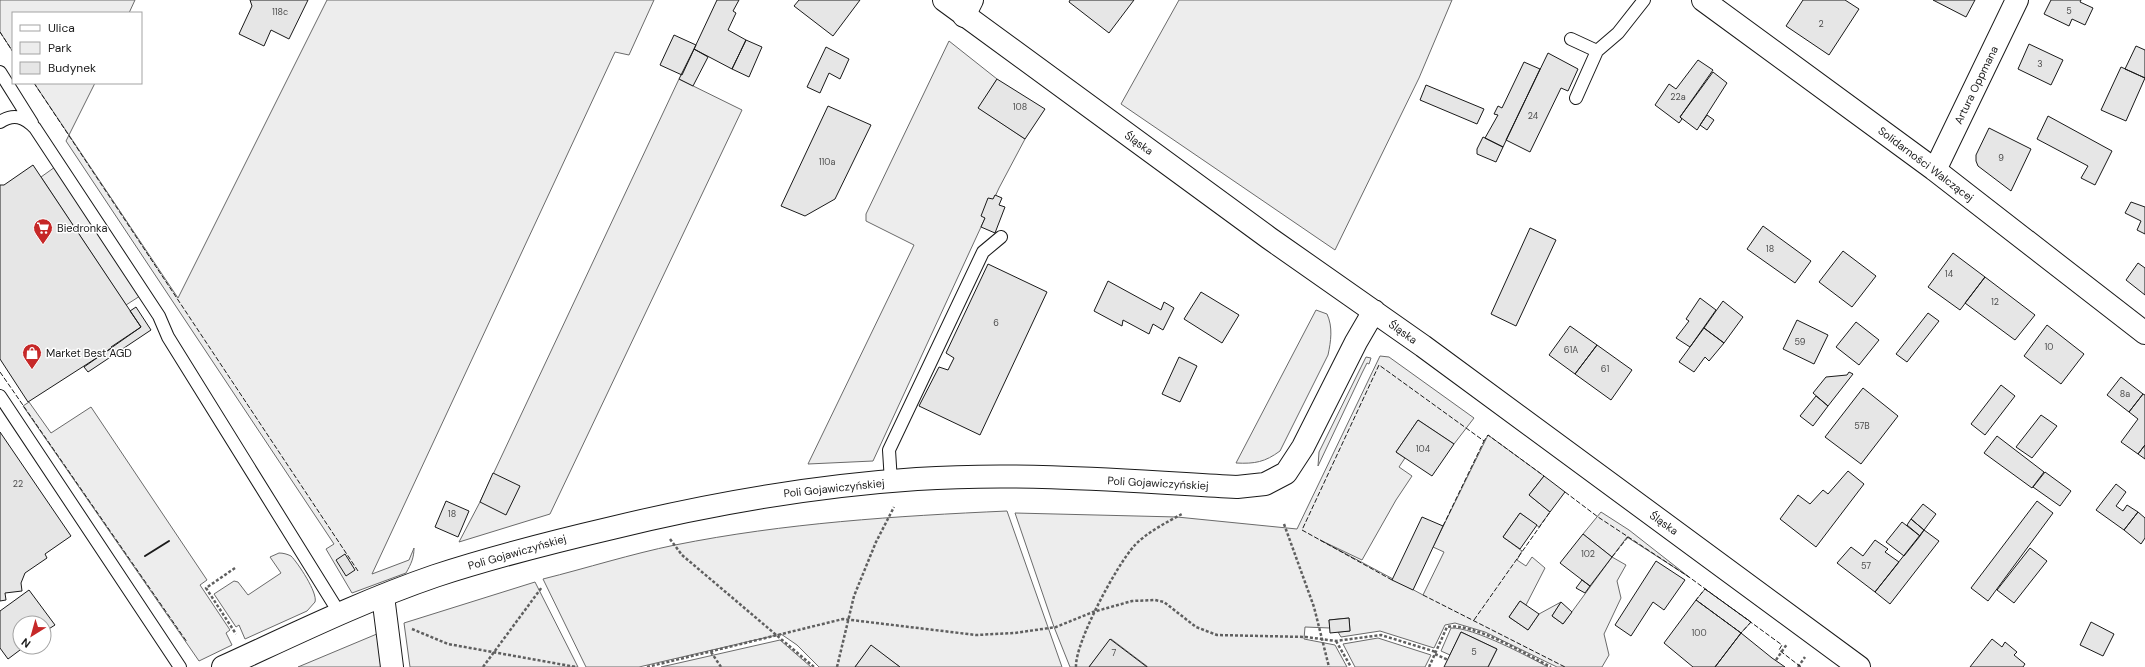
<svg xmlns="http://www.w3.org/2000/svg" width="2145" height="667" font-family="'DM Sans',sans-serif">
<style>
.green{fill:#ededed;stroke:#6a6a6a}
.building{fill:#e6e6e6;stroke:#1a1a1a}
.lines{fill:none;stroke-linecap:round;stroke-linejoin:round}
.service-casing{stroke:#1a1a1a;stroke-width:14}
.minor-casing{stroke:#1a1a1a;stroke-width:24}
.tertiary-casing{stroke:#1a1a1a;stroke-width:24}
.path{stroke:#5f5f5f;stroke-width:2.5;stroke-dasharray:3 2;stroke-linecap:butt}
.service{stroke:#fff;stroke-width:12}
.minor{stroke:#fff;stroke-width:22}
.tertiary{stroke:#fff;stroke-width:22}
.fence{stroke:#1a1a1a;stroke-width:1;stroke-dasharray:5 2;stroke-linecap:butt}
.wall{stroke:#1a1a1a;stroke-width:2}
.labels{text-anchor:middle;stroke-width:3;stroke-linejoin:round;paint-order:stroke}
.number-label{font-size:9px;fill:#4d4d4d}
.street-label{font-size:11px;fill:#1a1a1a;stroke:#fff}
.poi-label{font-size:11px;fill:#1a1a1a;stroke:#fff;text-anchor:start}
</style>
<rect width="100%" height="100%" fill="#fff"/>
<path class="green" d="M0 0H135L129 13H13V52L0 32Z
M327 0H654L629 55 615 52 372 574 409 560 414 548C414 558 411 564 406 573L352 593 326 549 334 544 66 141 69 135 34 83H95L69 135 178 298Z
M1179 0H1452L1419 78 1335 250 1121 104Z
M949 41 997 79 979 108 1025 139 999 188 873 461 808 464 914 245 866 221V214Z
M679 79 742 110 550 514 459 542 480 502Z
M55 167 140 296 126 305 41 177Z
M1316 310 1327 314C1333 327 1331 341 1328 355L1280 451C1265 462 1255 464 1236 463Z
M1380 356 1389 357 1474 418 1454 444 1418 420 1396 452 1405 458 1399 467 1412 476 1396 500 1362 560 1320 540 1423 595 1444 552 1433 547 1488 435 1544 476 1529 495 1550 512 1539 527 1520 513 1503 537 1522 551 1517 560 1526 566 1532 557 1545 568 1526 605 1520 601 1509 617 1528 630 1539 614 1561 602 1552 616 1563 624 1612 557 1583 534 1601 512 1629 530 1689 577 1627 537 1612 557 1626 565 1617 581 1621 598 1604 634 1609 655 1602 667H1557L1485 632 1455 623 1445 625 1434 648 1380 631 1341 637 1338 632 1350 631 1349 618 1329 620 1330 628 1305 627 1304 639 1335 645 1347 667H1148L1111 639 1089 667H1070L1054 627 1015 513 1177 517 1297 529Z
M1366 357 1371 358 1369 364 1367 363 1362 373 1318 466 1319 452Z
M29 402 51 433 91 407 207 580 200 585 230 630 226 633 232 645 199 661 23 406Z
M1007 511 1062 667H900L871 646 855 667H819L797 645 781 634 639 667H586L543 579C587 568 631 554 675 545 785 523 896 516 1007 511Z
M279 553C283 553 287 554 291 556 298 563 318 593 315 602L307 611 245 639 239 625 236 627 214 594 234 581 238 582 248 595 281 573 270 557Z
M535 582 578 667H410L404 623Z
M1705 589 1751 622 1741 633 1696 600Z
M1451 628C1473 627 1527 656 1548 667H1488L1497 649 1461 632 1450 655 1441 651Z
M384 631 389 667H298Z
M1378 638 1431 655 1425 667H1355L1343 644Z
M780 640 811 667H661Z"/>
<path class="building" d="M250 0H308L289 39 271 30 264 46 239 34 252 6Z
M717 0H739L733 11 736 13 728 30 746 40 732 69 694 49Z
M799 0H860L833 36 794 6Z
M1070 0H1134L1109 33 1069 2Z
M1803 0H1845L1859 9 1829 55 1786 26Z
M1933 0H1975L1966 17Z
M2051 0H2081L2080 2 2093 8 2085 25 2072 19 2069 26 2044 14Z
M674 35 696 45 682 75 660 65Z
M746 40 762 47 749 77 732 69Z
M2029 44 2063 60 2051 85 2018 69Z
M2136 46 2145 50V78L2125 69Z
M826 47 849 59 840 79 829 73 820 93 807 87Z
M694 49 708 57 693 86 679 79Z
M1548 53 1578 69 1568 91 1561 88 1530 152 1506 140Z
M1698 60 1713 70 1680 117 1682 119 1679 123 1655 105 1669 84 1676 89Z
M1524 62 1540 69 1503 147 1485 138 1498 115 1494 114 1498 106 1502 108Z
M2121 67 2145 78 2126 121 2101 110Z
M1713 72 1727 83 1697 130 1680 117Z
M997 79 1045 109 1025 139 978 108Z
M1426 85 1484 109 1477 124 1420 100Z
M828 106 871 125 835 199 805 216 781 206Z
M1707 115 1714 120 1707 130 1700 125Z
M2048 116 2112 151 2095 185 2081 178 2088 166 2037 139Z
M1989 128 2031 149 2011 191 1978 166 1976 161V155Z
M1483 137 1503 147 1496 162 1477 154V149Z
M33 165 141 327 111 347 112 348 28 402 0 359V185H4Z
M995 195 1002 198 999 205 1005 207 995 233 981 227 985 218 981 216 988 198 993 199Z
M2131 202 2145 207V234L2137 230 2141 221 2125 213Z
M1763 226 1811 261 1795 283 1747 249Z
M1530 228 1556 240 1516 326 1491 314Z
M1843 251 1876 276 1852 307 1819 282Z
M1953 253 1985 277 1960 310 1928 287Z
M2138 263 2145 268V295L2126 280Z
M988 264 1047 292 980 435 919 406 939 367 948 370 954 358 946 353Z
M1985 277 2035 315 2015 340 1965 303Z
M1108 281 1161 310 1164 302 1174 308 1163 330 1153 324 1149 334 1123 320 1122 326 1094 311Z
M1201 292 1239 315 1222 343 1184 319Z
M1700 298 1716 310 1690 347 1676 338 1689 321 1686 319Z
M1723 301 1743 317 1724 343 1704 328Z
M136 307 151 330 88 372 84 367 141 327 130 311Z
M1928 313 1939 321 1907 362 1896 354Z
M1797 320 1828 335 1814 364 1783 349Z
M1856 322 1879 340 1859 365 1836 347Z
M2047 325 2084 354 2061 384 2024 356Z
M1570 326 1597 345 1575 374 1549 355Z
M1704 328 1724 343 1709 361 1705 357 1694 372 1679 362Z
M1597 345 1632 370 1611 400 1575 374Z
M1179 357 1197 366 1180 402 1162 394Z
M1849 372 1853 374 1828 406 1813 393 1826 377 1847 375Z
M2121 377 2143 394 2129 412 2107 395Z
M2001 385 2015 396 1985 435 1971 424Z
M1863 388 1898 416 1861 464 1825 437Z
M2143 394 2145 395V445L2138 454 2121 442 2138 419 2129 412Z
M1816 396 1828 406 1813 426 1800 416Z
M2041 415 2057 426 2032 458 2016 447Z
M1418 420 1454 444 1432 476 1396 452Z
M0 432 71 536 45 554 47 558 25 573 21 583 22 591 5 593 6 600 0 601Z
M1997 436 2044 472 2032 488 1984 453Z
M2145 445V459L2138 454Z
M1848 471 1864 484 1816 547 1780 519 1798 495 1810 504 1823 490 1828 494Z
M2045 472 2071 491 2060 506 2033 487Z
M493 473 520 486 506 515 480 502Z
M1544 476 1565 492 1550 512 1529 495Z
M2116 484 2126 492 2116 506 2123 511 2127 505 2138 512 2124 530 2096 510Z
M446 501 469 511 458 537 435 527Z
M2037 501 2053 513 1988 601 1971 588Z
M1923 504 1936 514 1924 530 1911 519Z
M2138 512 2145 518V538L2141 544 2124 530Z
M1520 513 1537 525 1520 549 1503 537Z
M1422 517 1443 526 1413 590 1392 580Z
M1911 519 1924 530 1920 536 1907 525Z
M1902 522 1920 536 1904 556 1886 542Z
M1924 530 1939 541 1890 604 1875 592Z
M1583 534 1612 557 1590 586 1560 563Z
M1875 540 1888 549 1885 552 1899 562 1875 592 1837 563 1851 547 1863 556Z
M2030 548 2047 561 2014 603 1997 590Z
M345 554 355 570 346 576 336 560Z
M1656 561 1685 580 1664 610 1653 602 1631 636 1615 625Z
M1582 580 1590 586 1585 593 1576 588Z
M29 590 55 625 44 632V623H20V647H24L8 659 0 648V611Z
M1696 600 1741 633 1715 667H1693L1664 643Z
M1520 601 1539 614 1528 630 1509 617Z
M1561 602 1572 612 1563 624 1552 616Z
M1349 618 1350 631 1330 633 1329 620Z
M2091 622 2114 634 2103 656 2080 645Z
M1461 632 1497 649 1488 667H1444Z
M1741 633 1772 658 1785 667H1715Z
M1110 639 1147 667H1089Z
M1992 639 2002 647 2005 642 2017 652 2014 655 2025 664 2023 667H1970Z
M871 645 900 667H855Z"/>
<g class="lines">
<g class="service-casing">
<path id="service" d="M1571 39 1597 51 1618 33 1644 0
M0 72 32 123
M1576 98 1597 51
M0 122C14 113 24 117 35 128L159 316 168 337 340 614
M0 396 180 667
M891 482 889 450 983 252 1001 237"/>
</g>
<g class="minor-casing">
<path id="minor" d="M1703 0 1935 170 2145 333
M964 16 972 0
M1935 170 2017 0
M383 596 392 667"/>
</g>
<g class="tertiary-casing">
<path id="tertiary" d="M944 0 1269 238 1423 346 1859 667
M223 667C293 635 362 601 435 576 493 557 552 542 612 528 714 503 812 486 917 479 1024 472 1130 481 1237 487L1265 484 1286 473 1303 447 1356 342 1374 311"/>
</g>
<path class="path" d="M1284 524 1314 607 1329 667
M670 539 682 555 814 667
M235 568 206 588 236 634
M412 629 448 644 576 667
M1336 641 1351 667
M711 652 721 667
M1435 654 1448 660
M1776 660 1787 644
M483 667 542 587
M647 667 843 619 976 635 1015 633 1056 627 1093 612 1132 601 1155 600 1164 602 1196 627 1217 635 1306 637 1336 641 1381 635 1436 652
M837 667 854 596 876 542 894 507
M1076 667C1075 642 1117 565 1134 546 1146 533 1167 522 1182 514
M1429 667 1447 627C1473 622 1527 655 1551 667
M1798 667 1805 657"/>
<use href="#service" class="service"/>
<use href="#minor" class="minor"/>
<use href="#tertiary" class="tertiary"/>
<path class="fence" d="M0 32 13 52
M34 83 358 571
M0 372 187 642
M1565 492 1598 517 1689 577 1782 645 1779 650 1801 667
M1443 526 1484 441
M1612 557 1628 537
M1392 580 1302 530 1379 365 1484 441 1488 435 1544 476
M1705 589 1751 622 1741 633 1696 600Z
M1423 595 1565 667
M1474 620 1550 512"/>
<path class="wall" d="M145 556 169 541"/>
</g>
<defs>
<g id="supermarket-pin" transform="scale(1)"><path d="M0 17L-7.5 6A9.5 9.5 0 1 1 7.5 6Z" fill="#c62828" stroke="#fff"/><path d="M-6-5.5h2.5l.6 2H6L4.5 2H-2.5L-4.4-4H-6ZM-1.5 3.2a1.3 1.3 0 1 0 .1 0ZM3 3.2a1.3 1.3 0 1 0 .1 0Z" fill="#fff"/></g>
<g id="shop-pin" transform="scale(1)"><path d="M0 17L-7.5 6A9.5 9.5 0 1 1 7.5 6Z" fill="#c62828" stroke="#fff"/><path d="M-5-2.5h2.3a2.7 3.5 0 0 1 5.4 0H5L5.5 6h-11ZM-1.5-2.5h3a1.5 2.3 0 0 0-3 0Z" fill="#fff"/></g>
</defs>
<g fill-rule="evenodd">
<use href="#supermarket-pin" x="43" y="228"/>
<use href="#shop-pin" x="32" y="353"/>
</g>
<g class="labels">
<g class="number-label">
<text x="2069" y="14">5</text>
<text x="280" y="15">118c</text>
<text x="1821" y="27">2</text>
<text x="2040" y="67">3</text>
<text x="1678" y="100">22a</text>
<text x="1020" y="110">108</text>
<text x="1533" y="119">24</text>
<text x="2001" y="161">9</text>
<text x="827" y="165">110a</text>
<text x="1770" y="252">18</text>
<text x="1949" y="277">14</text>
<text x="1995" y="305">12</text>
<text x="996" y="326">6</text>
<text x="1800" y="345">59</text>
<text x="2049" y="350">10</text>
<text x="1571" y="353">61A</text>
<text x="1605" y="372">61</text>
<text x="2125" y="397">8a</text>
<text x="1862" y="429">57B</text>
<text x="1423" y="452">104</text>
<text x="18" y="487">22</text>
<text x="452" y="517">18</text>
<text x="1588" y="557">102</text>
<text x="1866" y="569">57</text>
<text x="1699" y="636">100</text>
<text x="1474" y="655">5</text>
<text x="1114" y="656">7</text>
</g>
<g class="street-label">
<text transform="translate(1976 85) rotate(-64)" y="4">Artura Oppmana</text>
<text transform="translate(1139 143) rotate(36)" y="4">Śląska</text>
<text transform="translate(1926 164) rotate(37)" y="4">Solidarności Walczącej</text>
<text transform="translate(1403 332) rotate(36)" y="4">Śląska</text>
<text transform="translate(1158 483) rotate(3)" y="4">Poli Gojawiczyńskiej</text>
<text transform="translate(834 488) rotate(-6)" y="4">Poli Gojawiczyńskiej</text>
<text transform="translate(1664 523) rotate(36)" y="4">Śląska</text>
<text transform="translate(517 552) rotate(-16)" y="4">Poli Gojawiczyńskiej</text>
</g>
<g class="poi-label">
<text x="57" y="232">Biedronka</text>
<text x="46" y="357">Market Best AGD</text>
</g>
</g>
<rect x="12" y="12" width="130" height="72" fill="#ffffff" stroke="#a3a3a3"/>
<rect x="20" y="25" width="20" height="6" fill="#ffffff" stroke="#a3a3a3"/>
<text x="48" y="32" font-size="12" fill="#1a1a1a">Ulica</text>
<rect x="20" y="42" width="20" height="12" fill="#ededed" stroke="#a3a3a3"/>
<text x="48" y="52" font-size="12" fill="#1a1a1a">Park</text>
<rect x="20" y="62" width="20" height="12" fill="#e6e6e6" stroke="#a3a3a3"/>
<text x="48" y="72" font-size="12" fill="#1a1a1a">Budynek</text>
<g transform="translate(32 635) rotate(217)"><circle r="19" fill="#ffffff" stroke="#a3a3a3"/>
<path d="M0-3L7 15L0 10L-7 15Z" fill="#c62828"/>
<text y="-6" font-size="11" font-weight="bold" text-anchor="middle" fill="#1a1a1a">N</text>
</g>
</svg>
